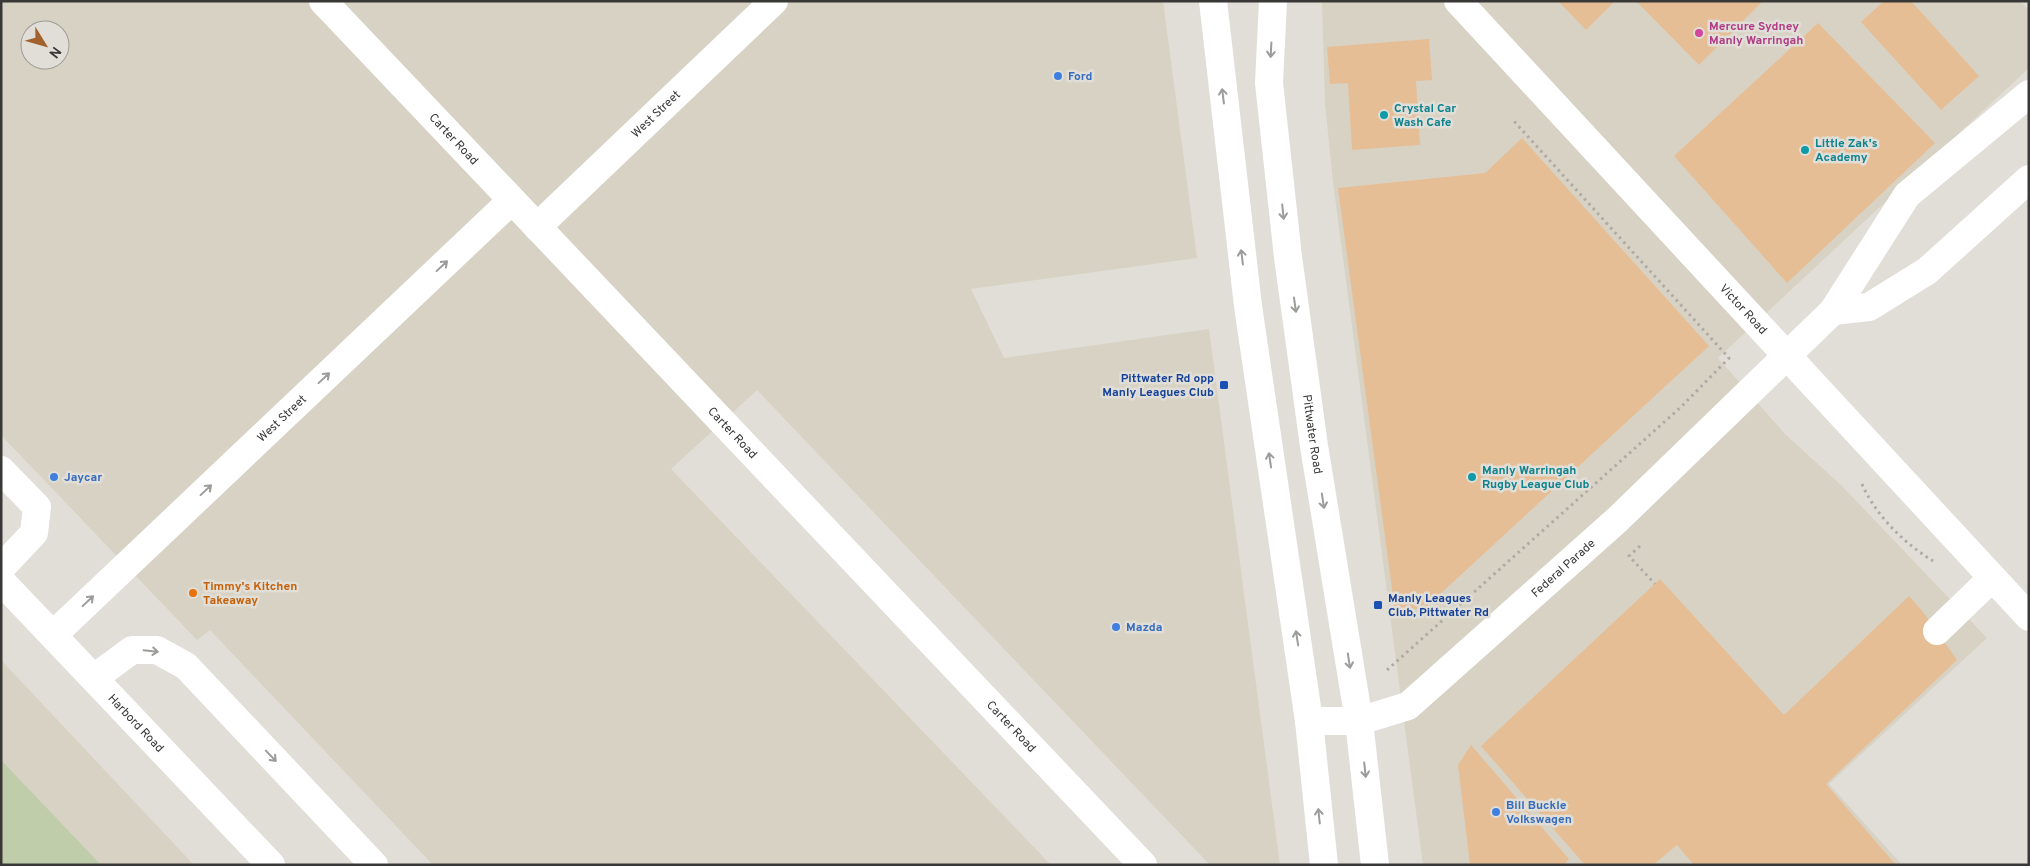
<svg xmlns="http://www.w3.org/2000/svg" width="2030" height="866" font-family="Overpass,sans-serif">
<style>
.built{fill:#d8d2c4;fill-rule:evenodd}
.green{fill:#bfcdab}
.building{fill:#e6be95}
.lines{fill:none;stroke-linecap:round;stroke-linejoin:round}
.path{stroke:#aeaba6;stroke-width:3;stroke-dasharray:2.5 4;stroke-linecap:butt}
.minor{stroke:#fff;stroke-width:28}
.major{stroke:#fff;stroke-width:28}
.highway{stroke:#fff;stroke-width:28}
.oneway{stroke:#9c9c9a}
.hotel-dot{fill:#d1479c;stroke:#e1ded7;stroke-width:2}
.shop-dot{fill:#3f7fe0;stroke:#e1ded7;stroke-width:2}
.culture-dot{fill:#0f9aa8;stroke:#e1ded7;stroke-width:2}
.transit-dot{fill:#1a4fb4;stroke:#e1ded7;stroke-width:2}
.food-dot{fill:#e8710a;stroke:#e1ded7;stroke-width:2}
.labels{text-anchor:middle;stroke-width:5;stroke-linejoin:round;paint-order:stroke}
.hotel-label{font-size:12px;font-weight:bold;fill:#b23c85;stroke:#e1ded7;text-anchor:start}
.shop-label{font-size:12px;font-weight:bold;fill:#366cbe;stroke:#e1ded7;text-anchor:start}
.culture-label{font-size:12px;font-weight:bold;fill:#0d838f;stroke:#e1ded7;text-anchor:start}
.street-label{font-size:12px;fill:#393836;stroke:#e1ded7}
.transit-label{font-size:12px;font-weight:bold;fill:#164399;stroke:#e1ded7;text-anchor:end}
.food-label{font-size:12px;font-weight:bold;fill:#c56008;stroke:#e1ded7;text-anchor:start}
</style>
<rect width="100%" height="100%" fill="#e1ded7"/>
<path class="built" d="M1 1H1163L1197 258 971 289 1004 358 1209 329 1280 865H1210L757 390 671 469 1051 865H433L210 630 197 640 1 435ZM30 30H60V60H30Z
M1322 1H2020L2029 10V68L1718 358 1785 434 1842 486 1987 638 1829 784 1902 865H1423L1333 182 1325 103Z
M1 660 194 865H1Z"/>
<path class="green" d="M1 760 101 865H1Z"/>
<path class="building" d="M1558 1H1615L1586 30Z
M1636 1H1763L1699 65Z
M1884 1H1911L1979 76 1941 110 1861 22Z
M1818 23 1935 143 1787 283 1674 156Z
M1429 39 1432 80 1416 81 1420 145 1352 150 1348 83 1330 84 1327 47Z
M1522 138 1709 346 1425 608 1395 611 1338 188 1485 173Z
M1660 579 1784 715 1909 596 1923 612 1957 660 1826 784 1896 865H1694L1677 845 1653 865H1585L1481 746Z
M1471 745 1569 859 1564 865H1470L1458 765Z"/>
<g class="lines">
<path class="path" d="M1862 484C1876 516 1904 543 1933 561
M1640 546 1629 556 1655 584
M1387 670 1681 407 1729 358 1512 119"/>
<g class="minor">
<path id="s1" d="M323 1 1143 865"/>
<path id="s2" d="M1458 1 2029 617"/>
<path id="s3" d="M537 227 774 1"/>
<path d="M1833 311 1869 307 1927 271 2029 179"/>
<path d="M1 470 37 507 34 533 1 568"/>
<path d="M1937 631 1992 578"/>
<path id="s4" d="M53 635 511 201"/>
<path d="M94 678 132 650H157L186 666 374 865"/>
<path id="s5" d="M1359 721 1408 706 1617 520 1833 311 1907 195 2029 94"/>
</g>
<path class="major" id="s6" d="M1 581 271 865"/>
<g class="highway">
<path d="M1213 1 1248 306 1309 721 1324 865"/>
<path id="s7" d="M1273 1 1269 83 1288 257 1314 446 1359 721 1375 865"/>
<path d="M1309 721H1359"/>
</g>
</g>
<defs><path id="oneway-shaft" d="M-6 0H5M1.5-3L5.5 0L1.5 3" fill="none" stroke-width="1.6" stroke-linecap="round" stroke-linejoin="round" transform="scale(1.25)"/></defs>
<g class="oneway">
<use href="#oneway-shaft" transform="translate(1271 50) rotate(93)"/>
<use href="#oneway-shaft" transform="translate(1223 96) rotate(-97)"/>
<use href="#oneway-shaft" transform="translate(1283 212) rotate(84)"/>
<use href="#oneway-shaft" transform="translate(1242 257) rotate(-97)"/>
<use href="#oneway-shaft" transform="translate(442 266) rotate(-43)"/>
<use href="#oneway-shaft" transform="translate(1295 305) rotate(82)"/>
<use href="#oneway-shaft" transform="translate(324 378) rotate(-43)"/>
<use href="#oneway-shaft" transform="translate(1270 460) rotate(-98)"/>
<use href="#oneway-shaft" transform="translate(206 490) rotate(-43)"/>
<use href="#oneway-shaft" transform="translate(1323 501) rotate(81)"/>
<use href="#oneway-shaft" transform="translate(88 601) rotate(-43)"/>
<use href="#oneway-shaft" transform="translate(1297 638) rotate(-99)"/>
<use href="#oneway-shaft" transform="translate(151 651) rotate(6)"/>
<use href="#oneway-shaft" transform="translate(1349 661) rotate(81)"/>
<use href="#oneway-shaft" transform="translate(271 756) rotate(46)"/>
<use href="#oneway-shaft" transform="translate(1365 770) rotate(84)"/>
<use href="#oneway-shaft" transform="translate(1319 816) rotate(-96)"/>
</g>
<circle class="hotel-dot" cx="1699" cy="33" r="5"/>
<g class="shop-dot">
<circle cx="1058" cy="76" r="5"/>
<circle cx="54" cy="477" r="5"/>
<circle cx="1116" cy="627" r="5"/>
<circle cx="1496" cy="812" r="5"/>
</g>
<g class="culture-dot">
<circle cx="1384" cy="115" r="5"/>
<circle cx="1805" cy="150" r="5"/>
<circle cx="1472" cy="477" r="5"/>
</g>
<g class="transit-dot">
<rect x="1219" y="380" width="10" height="10" rx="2.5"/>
<rect x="1373" y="600" width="10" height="10" rx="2.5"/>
</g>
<circle class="food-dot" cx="193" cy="593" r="5"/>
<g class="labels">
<g class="hotel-label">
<text x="1709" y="30">Mercure Sydney<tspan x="1709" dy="14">Manly Warringah</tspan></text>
</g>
<g class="shop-label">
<text x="1068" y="80">Ford</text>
<text x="64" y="481">Jaycar</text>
<text x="1126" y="631">Mazda</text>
<text x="1506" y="809">Bill Buckle<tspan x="1506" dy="14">Volkswagen</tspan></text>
</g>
<g class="culture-label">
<text x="1394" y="112">Crystal Car<tspan x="1394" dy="14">Wash Cafe</tspan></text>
<text x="1815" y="147">Little Zak's<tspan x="1815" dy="14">Academy</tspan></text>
<text x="1482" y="474">Manly Warringah<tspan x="1482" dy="14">Rugby League Club</tspan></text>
</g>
<g class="street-label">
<text dy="4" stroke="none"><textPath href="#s3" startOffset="164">West Street</textPath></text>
<text dy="4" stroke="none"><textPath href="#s1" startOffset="190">Carter Road</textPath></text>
<text dy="4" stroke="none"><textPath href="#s2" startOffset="420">Victor Road</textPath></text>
<text dy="4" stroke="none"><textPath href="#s4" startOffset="315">West Street</textPath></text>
<text dy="4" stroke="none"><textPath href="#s1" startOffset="595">Carter Road</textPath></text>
<text dy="4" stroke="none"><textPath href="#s7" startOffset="436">Pittwater Road</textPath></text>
<text dy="4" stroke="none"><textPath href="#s5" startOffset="259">Federal Parade</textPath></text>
<text dy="4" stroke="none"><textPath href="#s6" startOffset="196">Harbord Road</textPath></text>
<text dy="4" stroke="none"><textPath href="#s1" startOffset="1000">Carter Road</textPath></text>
</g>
<g class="transit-label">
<text x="1214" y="382">Pittwater Rd opp<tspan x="1214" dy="14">Manly Leagues Club</tspan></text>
<text x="1388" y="602" text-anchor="start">Manly Leagues<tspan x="1388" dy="14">Club, Pittwater Rd</tspan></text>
</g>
<g class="food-label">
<text x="203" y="590">Timmy's Kitchen<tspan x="203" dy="14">Takeaway</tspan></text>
</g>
</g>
<rect width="2030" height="866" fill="none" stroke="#393836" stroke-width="5"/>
<g transform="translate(45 45) rotate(127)"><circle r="24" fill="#e1ded7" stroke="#9e9c97"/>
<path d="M0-4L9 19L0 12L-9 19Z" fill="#a3622d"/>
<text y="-8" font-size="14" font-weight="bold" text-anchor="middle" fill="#393836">N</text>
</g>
</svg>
